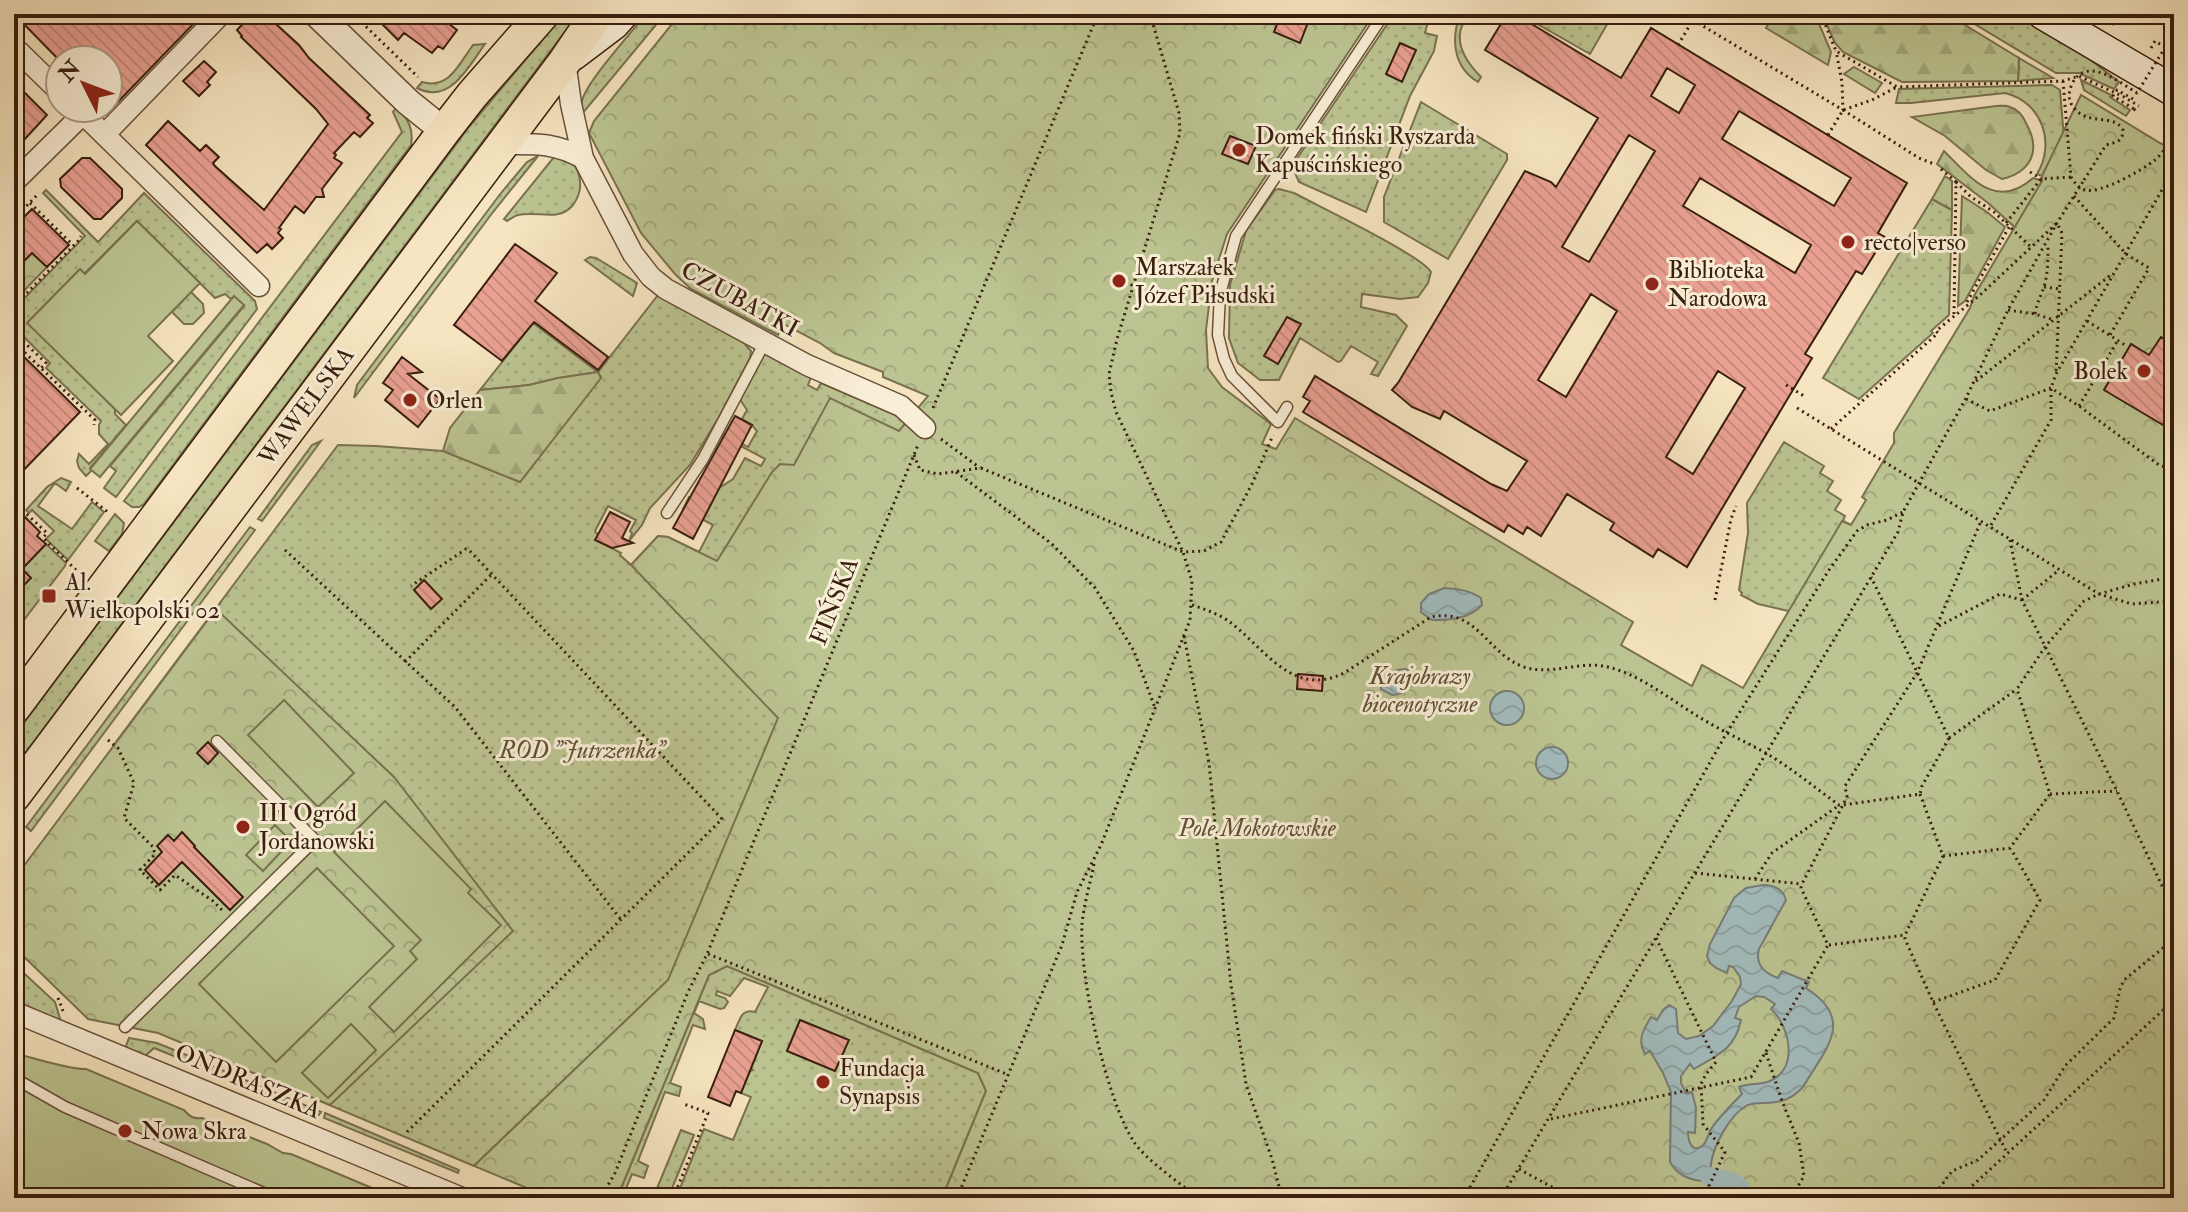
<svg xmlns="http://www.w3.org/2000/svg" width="2188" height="1212" font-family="'IM FELL Double Pica',serif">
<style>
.grass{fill:url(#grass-dots);stroke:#7a7250;stroke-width:2;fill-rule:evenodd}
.forest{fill:url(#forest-firs);stroke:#7a7250;stroke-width:2}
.park{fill:url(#park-crowns);stroke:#7a7250;stroke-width:2}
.pitch{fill:#bcc592;stroke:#7a7250;stroke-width:2}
.water{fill:url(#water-waves);stroke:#787d77;stroke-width:2;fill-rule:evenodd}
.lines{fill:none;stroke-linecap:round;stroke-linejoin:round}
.canal{stroke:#a2bcbd;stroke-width:20}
.building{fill:url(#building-back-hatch);stroke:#381e0e;stroke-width:2;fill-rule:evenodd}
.service-casing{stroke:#68503a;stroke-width:13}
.minor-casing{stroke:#68503a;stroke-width:23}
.tertiary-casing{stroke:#68503a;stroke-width:29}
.secondary-casing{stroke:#381e0e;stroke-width:33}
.primary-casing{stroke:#381e0e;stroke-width:35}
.path{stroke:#381e0e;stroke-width:3;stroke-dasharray:2 4;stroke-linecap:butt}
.service{stroke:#f9eed6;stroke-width:10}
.minor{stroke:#f9eed6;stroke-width:20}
.tertiary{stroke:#f9eed6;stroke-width:26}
.secondary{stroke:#f9eed6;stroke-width:30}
.primary{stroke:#f6e5c0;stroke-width:32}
.path-bridge{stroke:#381e0e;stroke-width:3;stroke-dasharray:2 4;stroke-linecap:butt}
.poi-dot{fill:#8f2418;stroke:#f9eed6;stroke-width:3}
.labels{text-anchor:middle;stroke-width:6;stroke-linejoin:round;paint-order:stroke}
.poi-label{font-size:24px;fill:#381e0e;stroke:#f9eed6;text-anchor:start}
.street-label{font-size:24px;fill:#381e0e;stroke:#f9eed6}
.park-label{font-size:24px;font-style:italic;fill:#605036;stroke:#f9eed6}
</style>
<defs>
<pattern id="grass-dots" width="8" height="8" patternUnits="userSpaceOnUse" patternTransform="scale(2)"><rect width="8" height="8" fill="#bcc592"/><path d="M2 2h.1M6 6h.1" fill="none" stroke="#a2a97d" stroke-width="1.8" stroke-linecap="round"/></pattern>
<pattern id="forest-firs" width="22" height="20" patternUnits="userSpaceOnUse" patternTransform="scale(2)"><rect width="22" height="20" fill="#bcc592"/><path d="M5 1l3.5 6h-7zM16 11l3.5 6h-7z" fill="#a2a97d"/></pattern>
<pattern id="park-crowns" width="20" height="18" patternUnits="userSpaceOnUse" patternTransform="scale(2)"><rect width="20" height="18" fill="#bcc592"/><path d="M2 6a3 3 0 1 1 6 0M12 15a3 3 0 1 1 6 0" fill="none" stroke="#a2a97d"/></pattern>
<pattern id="water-waves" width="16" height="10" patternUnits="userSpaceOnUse" patternTransform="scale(2)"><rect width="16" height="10" fill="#a2bcbd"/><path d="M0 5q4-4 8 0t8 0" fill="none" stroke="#8ca1a1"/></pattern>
<pattern id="building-back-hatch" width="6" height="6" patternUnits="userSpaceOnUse" patternTransform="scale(2)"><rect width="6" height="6" fill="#eaa192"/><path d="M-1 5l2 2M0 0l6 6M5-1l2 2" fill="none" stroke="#c98a7d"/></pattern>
</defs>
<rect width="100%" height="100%" fill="#f6e5c0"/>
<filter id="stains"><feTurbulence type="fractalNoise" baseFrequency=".0025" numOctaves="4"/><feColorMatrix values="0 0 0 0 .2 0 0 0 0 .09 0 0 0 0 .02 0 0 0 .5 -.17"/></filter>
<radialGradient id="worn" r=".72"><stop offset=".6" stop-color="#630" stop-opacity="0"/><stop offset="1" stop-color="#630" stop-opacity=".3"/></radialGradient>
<path class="grass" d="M564 14H578L14 768V736L469 127Z
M646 14H665L582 114C582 109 581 106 582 101 586 82 632 32 646 14Z
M1394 14H1430L1425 33 1437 36 1434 51 1410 96 1366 212 1299 182 1292 166Z
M1460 14H1467C1465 20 1460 28 1460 34 1458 51 1470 66 1481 77L1478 82C1453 67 1451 39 1460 14Z
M1520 14H1613L1590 54Z
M1958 14H2019L2078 50 2119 82 2114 89 2079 73H2056Z
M485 44C468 67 450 105 417 88L422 82C449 90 459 64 473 45Z
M2019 58 2053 78 2018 81Z
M2081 80 2111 95 2110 97 2130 110 2126 116 2084 90Z
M2052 85 2060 90 2067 174 2042 176 2037 174C2056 143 2042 102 2005 93L1911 103H1896L1899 89Z
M1421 102 1507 154V160L1448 259 1384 222V197Z
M397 107C408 119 414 129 411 145L144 504 139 507H132L124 501 402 132 393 112Z
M558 152C570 159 579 167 580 181 581 190 578 198 573 205 558 223 538 210 518 215 514 216 511 219 507 221L504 219Z
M538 156 493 212 354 398 357 385 501 193 527 162Z
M1279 189 1294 193C1318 206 1421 255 1431 272L1428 283 1418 297 1400 299 1362 294 1361 307 1396 315 1407 326 1378 376 1371 374 1378 362 1351 346 1341 361 1338 362 1300 338 1279 380H1260L1238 363 1229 338 1230 285 1246 231 1275 190Z
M46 190 98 242 144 193 255 301 257 309 116 497 104 488 116 471 110 466 244 306 234 297 231 299 225 294 215 298 137 221 84 274 79 270 28 322 115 409V414L126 425 90 468 92 470 86 476 79 468 77 461 79 454 89 464 108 444 99 434V425L101 421 46 368 50 363 24 337 14 346V309L85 236 43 193Z
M1932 199 1952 210 1949 315 1931 331 1933 333 1859 399 1823 378Z
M590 257 596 258 637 283 633 296 585 260Z
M191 292 203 304 204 313 193 324H184L172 312Z
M658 295 739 337 751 351 750 358 719 417 690 465 650 508 642 525 629 541 632 533 630 531 636 520 608 506 595 531 598 535 596 540 621 553 620 555 631 565 658 536 668 537 699 552 713 525 683 509 689 497 709 507 719 488 733 479 745 458 761 466 765 459 722 436 723 433 748 447 757 431 752 425 742 419 747 410 739 398 763 352 811 377 808 385 817 390 821 383 902 418 906 424 675 995 668 980 474 1166 206 1053 116 742 338 445 376 446 443 451 520 482 601 377 597 372 558 378 529 385 480 390 533 323 598 372Z
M321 441 262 521 258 519 312 445Z
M1784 442 1824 466 1820 473 1833 481 1827 491 1841 500 1835 510 1845 516 1843 521 1851 525 1865 503 1884 516 1797 613 1758 604 1741 595 1742 593 1739 590 1748 533 1747 503Z
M61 478 71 482 66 491 55 483 38 506 72 529 92 502 104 512 68 560 46 539 54 531 32 510 29 513 26 510 47 487Z
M115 514 124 523 122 534 109 551 95 541Z
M250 527 255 530 31 831 26 827Z
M46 544 66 563 65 566 14 633V595L31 578 22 569Z
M14 964 55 1002 61 1022 27 1006 14 1003Z
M727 966 978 1073 986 1091 942 1198H676L704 1129 733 1140 751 1097 741 1093 750 1071 753 1070 751 1068 762 1041 735 1030C740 1020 741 1008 755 1012L768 987 744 978 730 996 717 991 716 995 725 998 728 1002 724 1008 720 1009 699 1001 694 1013 703 1019 705 1029 693 1025 670 1083 681 1087 679 1096 665 1092 638 1161 648 1166 644 1178 632 1174 622 1198H617L709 975ZM800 1020 848 1040 835 1071 787 1051Z
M129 1038 157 1043 194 1058 191 1063 154 1048 144 1057 129 1050 126 1046Z
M198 1060 321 1112 318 1116 197 1066Z
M325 1113 459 1170 458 1173 324 1118Z
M681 1130 694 1135 668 1198H653Z"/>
<path class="forest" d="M1774 14H1815L1831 52 1828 65 1766 28Z
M1822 14H1947L2019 58 2018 81 1902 82 1843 52 1835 43Z
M1854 67 1882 83 1875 93 1844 74Z
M1996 106C2001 106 2005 105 2010 107 2018 109 2024 118 2027 125 2041 151 2031 172 2002 179L1986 170 1945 136 1912 117Z
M1944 151C1971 178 1996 211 2033 178L2043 181 2031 242 1988 203 1937 164Z
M1945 176 1952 181V210L1932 199Z
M1962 196 1987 212 2005 227 1965 301 1958 306Z
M598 372 601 378 520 482 443 451 450 428 480 390 529 385 558 378Z"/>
<path class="park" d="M680 14H1374L1227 234 1212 281 1206 330 1208 368 1222 387 1271 424 1262 444 1276 449 1295 418 1633 622 1621 645 1692 686 1702 665 1743 688 1842 521 1851 525 1866 500 1862 497 1894 443V433L1970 308 1974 296 2042 181V176L2081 95 2160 143 2174 149V1198H942L986 1091 978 1073 727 966 709 975 617 1198H551L474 1166 668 980 778 718 631 565 658 536 668 537 717 561 772 472 780 464 794 465 830 398 899 431 928 396 883 377V372L834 353 820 343 784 324 778 335 691 289 675 274 641 233 589 133 594 121Z
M32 253 47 267 14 301V271Z
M216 609 394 777 513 931 330 1105 158 1033 88 1019 14 947V879Z"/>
<path class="pitch" d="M137 221 200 283 148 336 173 361 121 415 27 323 80 269 85 274Z
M234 296 244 305 100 477 90 469Z
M284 700 354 773 318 807 248 735Z
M385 801 471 889 468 893 501 925 394 1032 369 1007 417 959 410 951 421 940 334 852Z
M275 825 291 841 263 871 246 855Z
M317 868 394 946 276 1062 199 984Z
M351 1024 376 1050 328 1098 302 1073Z
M25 1056C40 1060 73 1070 86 1069L184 1110C190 1117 194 1119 202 1118L267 1144 283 1153 291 1154 396 1198H14V1057Z"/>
<path class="water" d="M1444 588C1458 589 1469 590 1481 598L1482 605C1469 619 1450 620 1432 620L1421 612V603L1429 594Z
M1405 669 1414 673C1417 686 1404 695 1392 695L1381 689C1379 674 1392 670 1405 669Z
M1490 708a17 17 0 1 1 34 0a17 17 0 1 1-34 0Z
M1536 763a16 16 0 1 1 32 0a16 16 0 1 1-32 0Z
M1763 885C1774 885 1783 889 1786 900L1759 949C1755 964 1764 973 1778 978L1782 971 1809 982 1806 988C1856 1020 1826 1048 1803 1087 1792 1099 1781 1103 1764 1103 1758 1103 1751 1103 1746 1106 1730 1115 1713 1146 1711 1164 1710 1172 1712 1174 1706 1181 1690 1181 1678 1176 1670 1162L1671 1092 1663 1073 1650 1051 1645 1054C1637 1040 1643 1030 1651 1017L1657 1020 1663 1010 1669 1005 1676 1009 1678 1033 1686 1039 1699 1036 1713 1026 1732 1001 1741 984 1740 977 1733 967 1729 966 1727 973 1716 968 1710 963 1707 956 1710 944 1734 898 1746 888ZM1756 996 1764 997 1775 1004 1771 1009C1790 1026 1799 1069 1770 1081 1761 1085 1749 1083 1739 1087L1742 1094C1732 1104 1719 1117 1711 1129 1708 1134 1707 1143 1702 1146 1691 1154 1688 1139 1688 1132L1695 1133 1696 1108 1692 1092 1686 1093 1681 1083V1076L1690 1064 1694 1069C1718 1055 1735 1049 1741 1020L1735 1018 1739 1007Z"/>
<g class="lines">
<path class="canal" d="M1710 1177C1721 1179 1739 1181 1742 1194L1740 1198"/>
</g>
<path class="building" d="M14 14H203L114 106 108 100V60H59Z
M252 14H265L299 45 309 58 370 115 367 118 373 123 360 137 354 132 334 153 336 155 334 158 342 163 322 189 324 197H316L304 213 295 206 279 228 281 229 278 233 283 238 272 249 267 244 257 253 146 145 168 121 200 151 206 145 219 157 213 163 215 166 264 210 328 124 316 109 241 37 242 36 237 30Z
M372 14H436L457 30 443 49 438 46 432 53 404 33 398 40Z
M1281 14 1307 25 1300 43 1274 32Z
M1507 14H1515L1621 78 1651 28 1907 183 1878 233 1885 237 1862 274 1856 271 1805 354 1812 358 1687 567 1658 549 1653 557 1610 530 1614 523 1567 494 1541 536 1527 527 1523 534 1508 525 1504 532 1303 412 1310 401 1303 397 1315 376 1491 484 1507 491 1527 461 1444 411 1440 419 1412 407 1392 390 1398 383 1525 171 1551 182 1556 187 1598 118 1485 50ZM1667 68 1695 85 1679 113 1651 96ZM1739 111 1851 178 1834 206 1722 139ZM1629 135 1655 151 1589 262 1562 247ZM1700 178 1811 245 1795 273 1683 206ZM1591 294 1617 311 1566 397 1538 380ZM1718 371 1745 388 1693 474 1666 457Z
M1400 43 1416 50 1402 82 1386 74Z
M204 61 216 72 207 82 210 85 199 96 183 81Z
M21 89 47 115 14 151V96Z
M1230 136 1256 146 1248 164 1222 154Z
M82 158H90L122 189V198L101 219H94L61 187 60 179Z
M32 209 69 245 47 267 32 253 14 271V233L22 225 19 222Z
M515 244 557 273 535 301 608 357 598 370 534 322 502 361 454 325Z
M1287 317 1301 324 1278 364 1264 356Z
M2161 337 2174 345V415H2169L2163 425 2104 390 2131 344 2149 355Z
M14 347 80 412 14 480Z
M402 357 422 372 408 374 440 399 418 427 385 400 393 390 383 383Z
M735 416 752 425 693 539 673 528Z
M610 512 630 522 622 538 633 543 612 548 595 540Z
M25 517 40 532 37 536 46 544 22 569 31 578 14 595V528Z
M424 580 442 599 431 609 414 590Z
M1298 674 1323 676 1322 691 1297 689Z
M208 742 218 753 208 764 197 753Z
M182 832 195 846 194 847 243 897 230 910 182 862 159 885 145 870 162 852 157 846 168 835 174 841Z
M800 1020 849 1040 835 1071 787 1051Z
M735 1030 762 1041 741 1093 736 1091 730 1106 708 1097Z"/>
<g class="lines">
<g class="service-casing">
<path id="service" d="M1287 407 1278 422 1232 376 1224 359 1218 335 1220 294 1236 236 1384 14
M667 513 703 459 765 342
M125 1027 315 840 217 741
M14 1078 65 1107 275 1198
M14 1112 17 1106"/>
</g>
<g class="minor-casing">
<path id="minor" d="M14 47 60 92
M565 61 571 104 583 158 633 254 651 277 666 289 807 365 901 406 925 428
M77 108 259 286
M105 134 221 14
M503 144C536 144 553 142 583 158
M14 182 83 114
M14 1012 462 1198"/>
</g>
<g class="tertiary-casing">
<path id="tertiary" d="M317 14 408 102 444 131"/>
</g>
<g class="secondary-casing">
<path id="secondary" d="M2043 14 2174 91
M573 55 614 24 623 14"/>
</g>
<g class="primary-casing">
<path id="primary" d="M14 708 444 131 472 95 543 14
M14 796 565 61 597 14"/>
</g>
<path class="path" d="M287 14 296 22
M353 14 418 77
M1683 14 1843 110 1842 82 1836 51
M1821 14 1836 51 1897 87 2063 81 2079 76 2124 97 2139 106
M2105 14 2116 27
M2169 14 2174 17
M1678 45 1693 20
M2151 48 2155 41 2174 53
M2063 81 2071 177C2075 183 2078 188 2085 190 2101 194 2142 170 2155 160 2163 153 2169 144 2174 135
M2134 109 2136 111
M1843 110 1919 158 1934 164
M1828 135 1843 110 1872 100 1897 87
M1941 169 1956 182 1954 314
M2030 172 2041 179
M1956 182 1971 197 1994 212 2031 247
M2074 196 2126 254 2149 268 2110 335
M30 203 73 245
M14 219 39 193
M2006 223 2041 179 2071 177
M1119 281 1135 286
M2044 287 2059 289
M1967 302 2009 227
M14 306 78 241 81 236
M2008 310 2035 314 2051 319
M2035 314C2037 301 2042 295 2045 283 2048 271 2048 257 2048 244
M2087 321 2125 345
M19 347 24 342 27 345 46 363 41 368
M16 350 19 347 95 420 94 425
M1976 381 2112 274
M1786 385 1804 396
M1966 399 1990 411 2051 388 2079 406 2159 465 2174 470
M2079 406 2118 340
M933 408 1098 14
M1797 408 2099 594 2132 604 2174 601
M1831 429 1938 333 1936 331 1980 295 2057 223 2062 233 2056 374
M941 439 980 468
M914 455 920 470 938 474 981 468 1183 552 1204 551 1221 542 1252 484 1273 435
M956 472 1052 544 1095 588 1134 651 1155 708
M77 488 109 513
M18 506 47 533 43 538 76 570
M1991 525 2051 420V388L2056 374 2174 169
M2010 540 2022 600 2117 791 2174 911
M285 550 455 707 622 921
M1715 600 1731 519 1736 506
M2022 600 2059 570
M1192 605C1204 609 1216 613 1227 620 1264 646 1291 699 1344 673L1431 617C1477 607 1487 654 1524 667 1552 676 1580 660 1608 667 1641 675 1671 700 1699 717 1720 730 1742 740 1764 752 1790 767 1814 787 1839 805H1843L1920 794 1922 786 1949 738 1871 577
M1939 626 2000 594 2022 600
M1184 636 1209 763 1231 985 1246 1084 1272 1159 1282 1198
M405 662 492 574
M1949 738 2017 689
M108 740 118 748 134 783 124 818 153 847 155 854 140 870 160 890 175 875 213 901 223 911
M1920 794 1943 856 1905 935V939L1933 1002 2007 1153
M2050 794 2117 791
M1943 856 2010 848 2050 794 2017 689 2045 647 2084 601 2099 594 2134 584 2174 577
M1094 864C1090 884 1084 904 1082 924 1079 976 1106 1099 1134 1142 1146 1160 1180 1183 1198 1198
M1695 873 1802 884
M1755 879 1772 853 1838 806
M1656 938 1716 1062 1706 1074 1701 1084 1703 1124 1725 1152 1709 1186 1714 1198
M1829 945 1905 935
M708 954 1009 1075
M58 998 63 1011
M1933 1002 1995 980 2040 900 2011 849
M1766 1053 1782 1101 1799 1143 1804 1176 1791 1198
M1551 1119 1751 1077 1828 945 1801 888 1802 884 1847 797 1845 786 1917 673 1981 521
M407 1132 722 819 469 550 466 549 411 586
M1519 1169 1572 1198
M597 1198 604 1192 615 1173 688 992 707 954 918 445
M673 1198 708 1113 684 1104
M957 1198 1062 945 1077 892 1101 845 1190 620 1192 581 1183 552 1116 412 1111 392 1109 374 1117 339 1180 133 1179 113 1150 14
M1464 1198 1726 734 1829 570 1857 531 1867 525 1887 520 1903 512
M1501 1198 1898 532 1903 512 1966 398 2008 310 2057 223 2084 180
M1932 1198 1952 1171 1978 1160 2044 1100 2065 1066 2114 1018 2120 989 2124 980 2174 939
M1959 1198 2174 1000"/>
<use href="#service" class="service"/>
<use href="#minor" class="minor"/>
<use href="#tertiary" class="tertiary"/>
<use href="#secondary" class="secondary"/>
<use href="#primary" class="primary"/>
<path class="path-bridge" d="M2133 99 2117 90 2113 96 2134 109
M2084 180 2106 145C2116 142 2123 142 2123 130 2114 113 2088 126 2074 108 2068 101 2068 93 2072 84 2086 55 2119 82 2137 93L2174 33"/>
</g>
<g class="poi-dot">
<circle cx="1239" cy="150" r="8"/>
<circle cx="1848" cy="242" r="8"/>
<circle cx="1119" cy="281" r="8"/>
<circle cx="1652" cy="284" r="8"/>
<circle cx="2144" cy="371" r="8"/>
<circle cx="410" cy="400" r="8"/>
<rect x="41" y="588" width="16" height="16" rx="4"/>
<circle cx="243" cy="827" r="8"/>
<circle cx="823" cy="1082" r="8"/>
<circle cx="125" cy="1131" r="8"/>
</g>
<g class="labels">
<g class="poi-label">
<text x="1255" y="144">Domek fiński Ryszarda<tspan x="1255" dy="28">Kapuścińskiego</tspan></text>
<text x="1864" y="250">recto|verso</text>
<text x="1135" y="275">Marszałek<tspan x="1135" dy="28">Józef Piłsudski</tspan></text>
<text x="1668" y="278">Biblioteka<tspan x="1668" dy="28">Narodowa</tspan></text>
<text x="2128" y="379" text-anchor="end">Bolek</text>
<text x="426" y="408">Orlen</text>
<text x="65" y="590">Al.<tspan x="65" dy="28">Wielkopolski 02</tspan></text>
<text x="259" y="821">III Ogród<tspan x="259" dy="28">Jordanowski</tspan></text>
<text x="839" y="1076">Fundacja<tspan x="839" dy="28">Synapsis</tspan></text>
<text x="141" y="1139">Nowa Skra</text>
</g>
<g class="street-label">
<text transform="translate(740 299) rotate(29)" y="8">CZUBATKI</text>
<text transform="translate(306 406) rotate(-53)" y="8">WAWELSKA</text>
<text transform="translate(834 601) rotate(-68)" y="8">FIŃSKA</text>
<text transform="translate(248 1081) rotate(23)" y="8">ONDRASZKA</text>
</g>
<g class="park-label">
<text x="1420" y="684">Krajobrazy<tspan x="1420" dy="28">biocenotyczne</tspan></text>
<text x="582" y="758">ROD "Jutrzenka"</text>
<text x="1257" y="836">Pole Mokotowskie</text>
</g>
</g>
<rect width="2188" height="1212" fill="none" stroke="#f6e5c0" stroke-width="48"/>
<rect x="16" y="16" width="2156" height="1180" fill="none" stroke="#381e0e" stroke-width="4"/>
<rect x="24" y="24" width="2140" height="1164" fill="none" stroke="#381e0e" stroke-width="2"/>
<g transform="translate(84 84) rotate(312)"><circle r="38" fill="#f9eed6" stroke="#ac9b86" stroke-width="2"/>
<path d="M0-6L14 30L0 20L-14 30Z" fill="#8f2418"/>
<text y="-12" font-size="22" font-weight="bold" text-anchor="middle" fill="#381e0e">N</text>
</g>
<rect width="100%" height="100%" filter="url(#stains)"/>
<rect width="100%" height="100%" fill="url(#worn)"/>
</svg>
